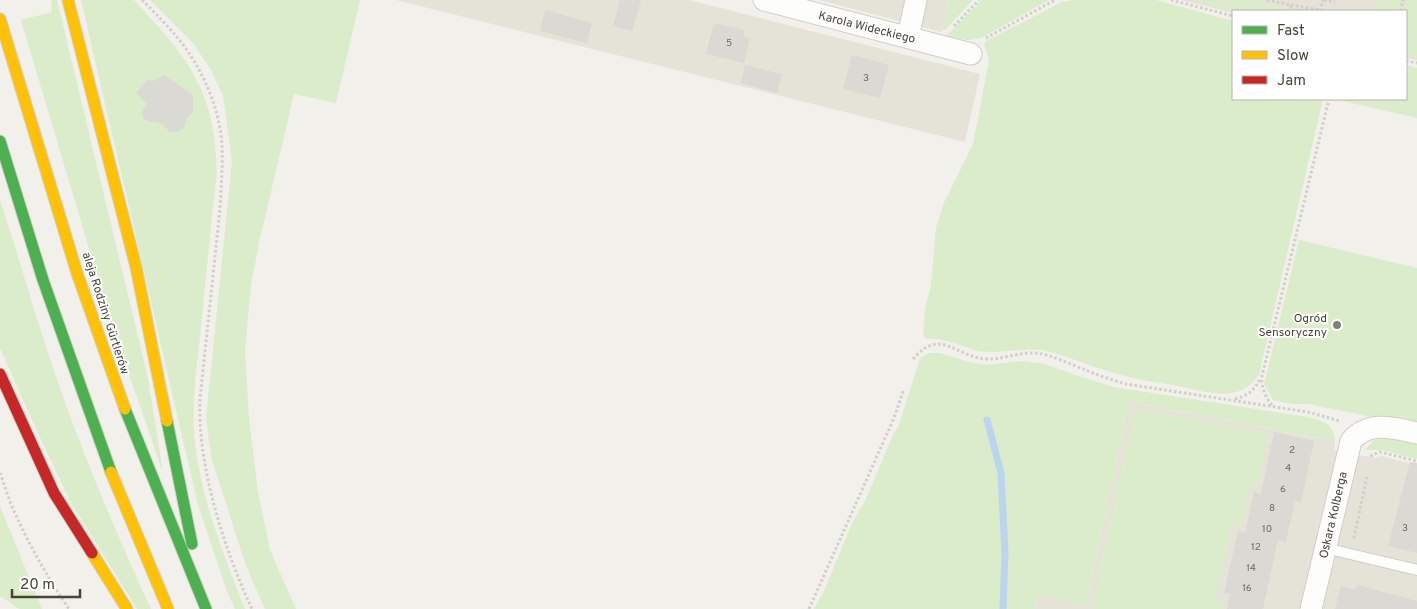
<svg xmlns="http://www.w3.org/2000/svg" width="1417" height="609" font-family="Overpass,sans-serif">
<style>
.residential{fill:#e5e2d8}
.green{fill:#dbeccb}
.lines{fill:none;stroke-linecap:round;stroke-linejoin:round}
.stream{stroke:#bbd5f0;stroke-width:7}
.building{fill:#dbd9d3}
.lane-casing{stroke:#cfcec8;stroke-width:12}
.street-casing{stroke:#cfcec8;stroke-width:23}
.fast-casing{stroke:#d1cec2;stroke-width:13}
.slow-casing{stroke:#d1cec2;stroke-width:13}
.jam-casing{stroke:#d1cec2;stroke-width:13}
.path{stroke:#d2cfcb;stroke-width:3;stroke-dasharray:2.5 2.5;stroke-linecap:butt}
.lane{stroke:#fdfdfc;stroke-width:10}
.street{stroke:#fdfdfc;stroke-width:21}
.fast{stroke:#4caf50;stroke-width:11}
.slow{stroke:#ffc107;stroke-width:11}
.jam{stroke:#c62828;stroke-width:11}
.poi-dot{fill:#838075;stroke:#fff;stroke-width:2}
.labels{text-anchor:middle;stroke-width:4;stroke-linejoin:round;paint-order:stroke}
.number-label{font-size:10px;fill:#6e695e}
.street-label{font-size:12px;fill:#484336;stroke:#fff}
.poi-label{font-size:12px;fill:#484336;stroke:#fff;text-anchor:end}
</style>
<rect width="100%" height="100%" fill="#f1f0eb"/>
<path class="residential" d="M396 0H689L980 74 965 142Z
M819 0H949L941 32Z
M1181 0H1417V60L1406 58V11H1233V13Z
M1129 402 1335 442 1334 450 1374 458 1381 456 1417 465V609H1035L1038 595 1086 605Z"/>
<path class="green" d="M51 0H57L148 378 163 473 110 319 21 20 52 12Z
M81 0H134C188 58 215 89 217 172 211 224 206 276 201 328 197 365 191 404 195 442 201 499 224 556 245 609H235L228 594 198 505Z
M150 0H360L336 103 294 94 259 243 251 285 245 351 249 419 258 492 270 550 296 609H265L246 566 211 457 206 418 232 161 227 124 223 96 210 68 192 42Z
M949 0H973L947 28 941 32Z
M982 0H1049L981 38 968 40 946 36Z
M1074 0H1156L1233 21V99H1323L1259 375C1239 404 1207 392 1178 386 1155 382 1133 379 1111 372 1089 366 1068 356 1046 351 1023 346 1000 355 977 351 973 350 968 347 963 346 951 342 938 338 926 339L923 334 925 309 931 285 936 228 943 205 973 144 989 60 984 44 986 41 1062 2Z
M1188 0H1211L1231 4 1232 0H1259L1258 2 1286 8 1285 11 1233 12Z
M1378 0H1401L1398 11H1376Z
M1406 0H1417V58L1406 55V11H1403Z
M1406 65 1417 68V118L1334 99H1406Z
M0 200C22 267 41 336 65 402 90 472 120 541 151 609H137L70 501 36 429 0 348Z
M1299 240 1417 268V426L1308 404H1290L1273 400 1264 384Z
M929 353H940L969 362 988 365 1022 361 1045 364 1078 376 1114 387 1307 417C1324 421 1334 423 1335 442L1129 402 1086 606 1038 595 1035 609H814L824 591 852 523 865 501 893 435 899 425 906 403 920 358Z
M1134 409 1269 434 1257 485 1249 484 1241 526 1232 524 1215 600 1223 602 1221 609H1092Z
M1384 437 1417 443V459L1382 450H1365L1374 440Z
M0 506 42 609H19L0 596Z"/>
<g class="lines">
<path class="stream" d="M987 420 1001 473 1005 553 1003 609"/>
</g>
<path class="building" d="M620 0H641L632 31 613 26Z
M545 10 592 23 587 43 540 31Z
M714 23 745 30 743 36 750 38 744 63 706 54Z
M852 55 889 65 880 98 843 89Z
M745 65 782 74 777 93 741 83Z
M164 75 193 95V112L186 119 184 128 176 132H169L163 124 144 120 142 111 147 104 136 93 147 80 153 81Z
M1274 432 1314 441 1301 503 1295 501 1286 542 1278 540 1263 609H1227L1230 594 1224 593 1238 531 1245 533 1254 492 1261 494Z
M1410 462 1417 463V553L1388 546Z
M1357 585 1417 601V609H1335L1341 586 1356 590Z"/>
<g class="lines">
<g class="lane-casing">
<path id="lane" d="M1325 548 1417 570"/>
</g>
<g class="street-casing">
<path id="street" d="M764 0 971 54
M908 37 916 0
M1311 609 1351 441C1369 420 1394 428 1417 433"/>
</g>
<g class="fast-casing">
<path id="fast" d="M0 141 43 280 111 472
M125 409 206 609
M167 421 192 544"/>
</g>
<g class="slow-casing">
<path id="slow" d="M68 0 136 267 167 421
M0 19 77 273 125 409
M111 472 168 609
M92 553 127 609"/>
</g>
<g class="jam-casing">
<path id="jam" d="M0 374 54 493 92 553"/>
</g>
<path class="path" d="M142 0C154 12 166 24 176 36 201 65 219 106 222 144 223 166 221 187 220 209L200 399C197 465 224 549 252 609
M1171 0 1233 16
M1267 0 1291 5 1290 11
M1324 0 1335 2
M1291 5 1321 10
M1320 11 1323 0
M1401 11 1403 0
M954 26 979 0
M986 38 1055 0
M1406 61 1417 63
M913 359C941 327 954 356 985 359 1002 360 1019 352 1035 353 1050 354 1072 365 1086 370 1099 376 1113 380 1126 384L1308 412 1340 421
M1235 399C1247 396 1255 390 1260 379
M1272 405C1265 397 1261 386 1262 376L1329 99
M1371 457 1372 455 1380 452 1417 461
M0 473C5 486 9 501 15 513 30 547 48 578 69 609
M1354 538 1367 476
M809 609 894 418 904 389"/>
<use href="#lane" class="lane"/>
<use href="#street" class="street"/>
<use href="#fast" class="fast"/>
<use href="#slow" class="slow"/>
<use href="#jam" class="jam"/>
</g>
<circle class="poi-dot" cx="1337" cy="325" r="5"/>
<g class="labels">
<g class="number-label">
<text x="729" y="46">5</text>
<text x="866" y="81">3</text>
<text x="1292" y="453">2</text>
<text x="1288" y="471">4</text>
<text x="1283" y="492">6</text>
<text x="1272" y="511">8</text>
<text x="1405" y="531">3</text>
<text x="1267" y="532">10</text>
<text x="1256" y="550">12</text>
<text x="1251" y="571">14</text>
<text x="1247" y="591">16</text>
</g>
<g class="street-label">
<text transform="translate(867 27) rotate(14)" y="4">Karola Wideckiego</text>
<text transform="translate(106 313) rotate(72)" y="4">aleja Rodziny Gürtlerów</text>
<text transform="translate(1333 515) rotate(-77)" y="4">Oskara Kolberga</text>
</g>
<g class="poi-label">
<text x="1327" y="322">Ogród<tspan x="1327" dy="14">Sensoryczny</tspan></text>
</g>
</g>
<rect x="1232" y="10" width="175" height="90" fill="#ffffff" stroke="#b6b4af"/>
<rect x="1242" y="26" width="25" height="8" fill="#4caf50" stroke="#b6b4af"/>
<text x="1277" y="35" font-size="15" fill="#484336">Fast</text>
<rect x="1242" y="51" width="25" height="8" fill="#ffc107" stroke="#b6b4af"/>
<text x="1277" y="60" font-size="15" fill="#484336">Slow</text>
<rect x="1242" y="76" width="25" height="8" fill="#c62828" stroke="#b6b4af"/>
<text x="1277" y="85" font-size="15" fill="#484336">Jam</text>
<path d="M12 589v8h68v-8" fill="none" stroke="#484336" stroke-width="2.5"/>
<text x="20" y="589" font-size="15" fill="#484336" stroke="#ffffff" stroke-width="4" paint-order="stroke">20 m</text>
</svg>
